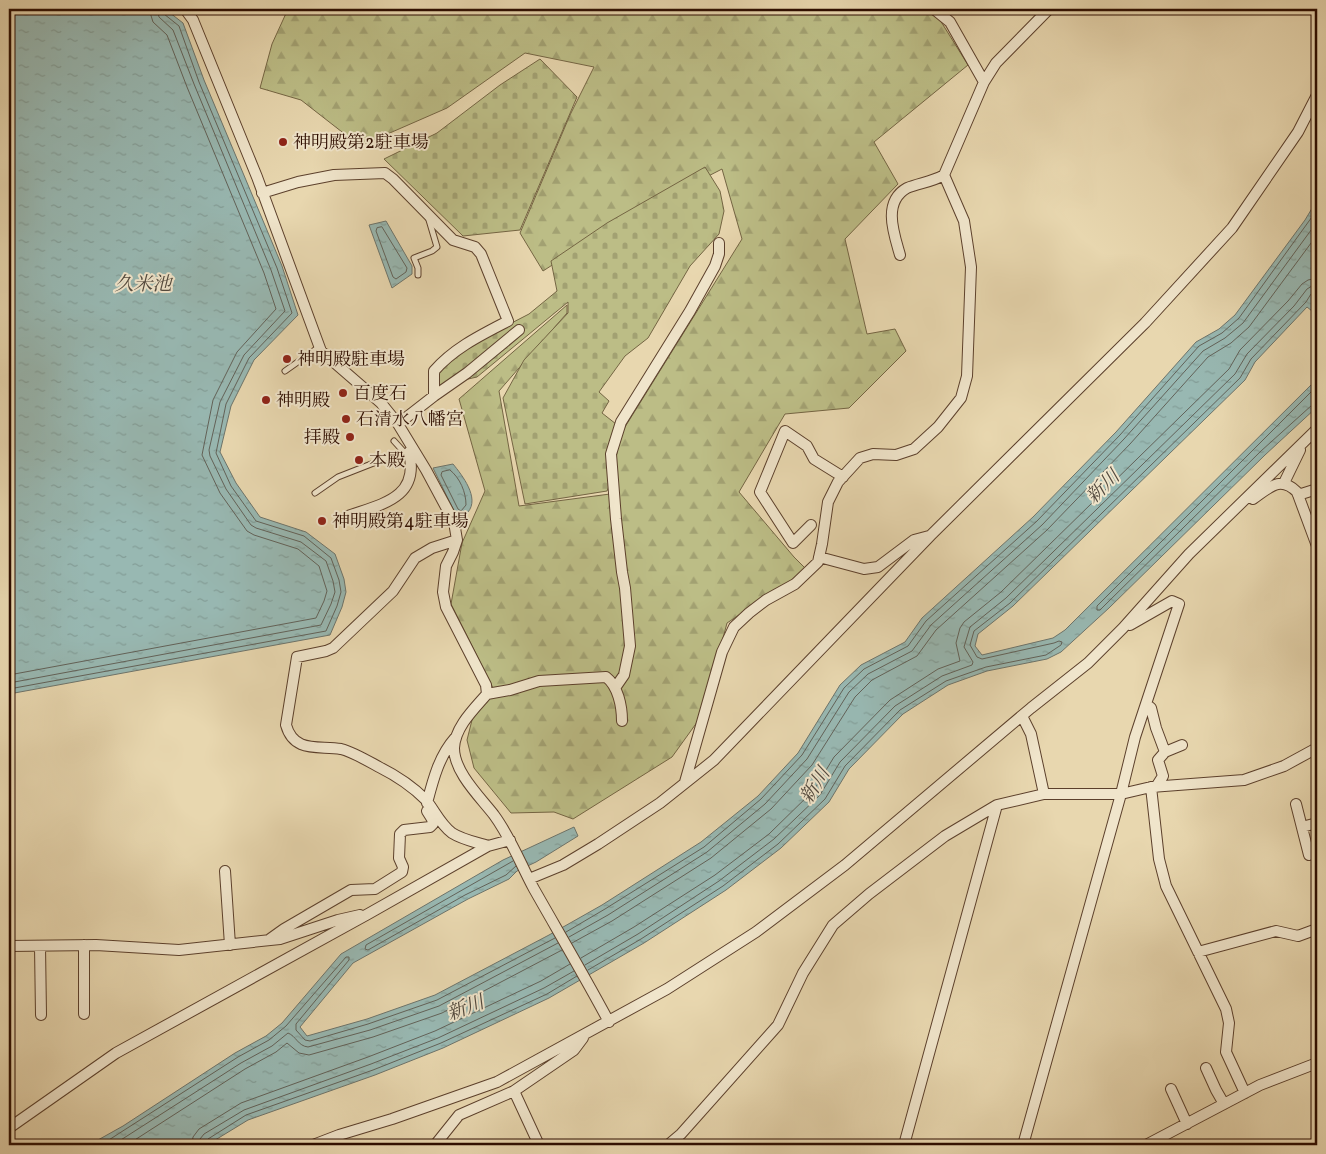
<svg xmlns="http://www.w3.org/2000/svg" width="1326" height="1154" font-family="Vollkorn,'Noto Serif JP',serif">
<style>
.forest{fill:url(#forest-firs);stroke:#746543}
.cemetery{fill:url(#cemetery-stones);stroke:#746543}
.water{fill:url(#water-ripples);stroke:#6d746b}
.lines{fill:none;stroke-linecap:round;stroke-linejoin:round}
.shore{stroke:#626259;stroke-width:1}
.lane-casing{stroke:#5c402c;stroke-width:7}
.street-casing{stroke:#5c402c;stroke-width:12}
.lane{stroke:#f0e5cb;stroke-width:5}
.street{stroke:#f0e5cb;stroke-width:10}
.poi-dot{fill:#8f2418;stroke:#f0e5cb;stroke-width:2}
.labels{text-anchor:middle;stroke-width:4;stroke-linejoin:round;paint-order:stroke}
.poi-label{font-size:18px;fill:#2d0d00;stroke:#f0e5cb;text-anchor:start}
.water-label{font-size:19px;font-style:italic;fill:#52493e;stroke:#f0e5cb}
</style>
<defs>
<pattern id="forest-firs" width="22" height="20" patternUnits="userSpaceOnUse" patternTransform="scale(1.25)"><rect width="22" height="20" fill="#bcbd86"/><path d="M5 1l3.5 6h-7zM16 11l3.5 6h-7z" fill="#a2a172"/></pattern>
<pattern id="cemetery-stones" width="16" height="16" patternUnits="userSpaceOnUse" patternTransform="scale(1.25)"><rect width="16" height="16" fill="#bcbd86"/><path d="M2 7V4a2 2 0 0 1 4 0v3zM10 15v-3a2 2 0 0 1 4 0v3z" fill="#a2a172"/></pattern>
<pattern id="water-ripples" width="26" height="14" patternUnits="userSpaceOnUse" patternTransform="scale(1.25)"><rect width="26" height="14" fill="#98b8b2"/><path d="M2 4q2-2 4 0t4 0M15 11q2-2 4 0t4 0" fill="none" stroke="#839d97"/></pattern>
</defs>
<rect width="100%" height="100%" fill="#e8d7af"/>
<filter id="stains"><feTurbulence type="fractalNoise" baseFrequency=".004" numOctaves="4"/><feColorMatrix values="0 0 0 0 .2 0 0 0 0 .09 0 0 0 0 .02 0 0 0 .5 -.17"/></filter>
<radialGradient id="worn" r=".72"><stop offset=".6" stop-color="#630" stop-opacity="0"/><stop offset="1" stop-color="#630" stop-opacity=".3"/></radialGradient>
<path class="forest" d="M288 9H928L940 20 968 65 874 142 898 184 845 239 867 334 895 329 906 351 849 408 785 414 739 492 794 557 807 570 727 623 703 714 672 757 573 819 554 812 511 813 474 768 467 740 473 716 494 690 451 604 462 543 485 491 459 399 567 305V313L499 391 519 506 610 494 620 435 742 239 722 169 619 222 543 271 520 233 570 115 594 67 525 53 447 108 360 146 301 100 260 88 272 44Z"/>
<path class="cemetery" d="M540 59 577 97 520 230 463 236 384 159 437 133 500 85Z
M705 167 720 191 724 211 719 234 690 266 648 338 625 356 599 392 609 401 602 413 616 424 609 486 607 491 525 504 503 398 524 360 568 313V302L477 377 437 386V373L471 344 529 314 557 291 551 261 607 223Z"/>
<path class="water" d="M9 9H165L183 23 204 80 282 266 298 315 254 360 231 406 220 452 236 483 260 517 306 532 335 554 344 579 346 592 342 607 330 635 9 694Z
M1317 200V294L1311 301 1317 307V315L1307 307 1255 362 1245 380 1013 606 978 634 975 646 982 655 1053 638 1065 630 1317 379V407L1265 455 1109 608 1061 652 1047 659 987 671 948 685 903 714 849 769 829 802 781 848 726 890 644 943 549 998 443 1048 375 1075 248 1120 207 1145H89L123 1126 235 1053 266 1036 282 1023 341 954 503 860 574 827 578 836 536 862 517 871 509 879 468 899 353 963 300 1027 307 1036 367 1019 435 995 549 935 602 905 701 842 758 796 798 753 840 685 861 665 905 642 922 618 1033 517 1116 432 1196 342 1219 329 1235 315 1305 220Z
M386 221 412 266V274L392 288 369 225Z
M453 464C462 475 480 498 468 512 465 515 461 517 458 519L433 468Z"/>
<g class="lines">
<path class="shore" d="M382 227 407 268 406 272 396 279 393 277 376 231 377 228Z
M1317 386 1097 606V610H1100L1106 604 1261 451 1312 405 1317 404
M450 470C460 478 466 492 466 505L461 511 458 509 441 475 442 472Z
M9 675 316 618 324 601 327 591 319 566 298 549 254 535 247 531 220 493 202 455 213 400 237 352 276 309 264 273 187 87 167 35 153 22 149 9
M9 683 321 625 331 604 335 592 333 581 326 561 301 542 256 528 251 525 226 489 210 456 209 450 220 402 244 355 285 311 271 270 194 84 173 30 159 17 157 9
M9 689 326 631 337 606 341 592 339 580 331 558 304 536 256 521 231 486 216 453 226 404 249 358 292 313 277 268 199 82 179 26 164 14 163 9
M513 861 366 945 365 949 368 950 465 895 506 875 516 866
M566 932 605 909 704 847 761 799 802 755 844 688 864 669 908 646 926 621 1037 521 1120 435 1199 346 1222 333 1239 318 1317 210
M569 937 608 915 707 852 765 804 807 759 849 692 868 674 912 651 931 625 1042 525 1124 439 1203 351 1225 338 1243 323 1317 222
M572 943 612 921 711 858 771 809 812 765 855 697 872 680 917 656 936 630 1047 530 1130 444 1208 357 1231 343 1249 327 1317 235
M581 958 634 927 715 875 769 834 814 790 834 757 890 700 938 669 960 661 956 643 960 628 964 622 1001 592 1229 369 1240 350 1288 301 1302 284 1308 280 1317 278
M585 965 638 934 719 881 774 839 820 795 840 762 895 706 942 676 972 665 973 662 964 647 970 627 1006 598 1235 374 1247 354 1294 306 1307 289 1312 286 1317 285
M588 970 641 939 723 886 778 844 825 799 845 766 900 710 946 681 986 667 1046 655 1061 645 1062 642 1059 641 1054 643 982 659 977 657 970 645 974 631 1010 603 1240 378 1251 359 1306 302 1311 294 1317 292
M101 1145 238 1057 269 1040 286 1026 346 957H349V960L296 1024V1030L305 1040 310 1041 368 1024 437 1000 555 938
M113 1145 241 1063 272 1046 288 1033C296 1036 298 1046 308 1047L370 1030 439 1006 558 943
M127 1145 245 1069 276 1052 287 1043 299 1053 309 1055 373 1037 442 1013 562 950
M192 1145 193 1137 199 1129 241 1103 368 1057 435 1031 541 981 570 964
M199 1145 200 1139 204 1134 244 1110 371 1064 438 1038 544 988 574 971
M206 1145 208 1139 246 1115 373 1070 441 1043 547 994 577 976"/>
<g class="lane-casing">
<path id="lane" d="M418 275V268L414 258 432 251 437 247 429 220
M285 371 319 347
M394 441 404 452
M315 493 338 477 389 457 404 452H410"/>
</g>
<g class="street-casing">
<path id="street" d="M185 9 193 20 257 177 321 351 381 403 398 424 426 470 454 522 457 540 453 552 446 566 443 592 446 607 486 685 487 694C474 709 455 727 454 748 454 772 480 797 494 815 511 838 521 865 534 889 559 933 585 977 609 1022
M934 9 950 22 984 82
M262 193 298 182 334 175 385 173 393 179 453 240 475 247 481 254 508 321C481 335 454 348 434 371V396L398 424
M900 255C894 234 882 202 907 188 919 183 932 182 944 175
M434 396 467 373 519 330
M1284 483 1300 450
M1298 495 1317 489
M1253 499C1269 488 1280 475 1297 492L1317 546
M348 516C382 504 420 498 409 452
M811 525 793 543 760 492 785 431 807 446 814 459 843 477
M457 540 432 548 415 558 393 591 333 648 326 651 297 657 286 725C294 754 320 745 341 749 353 752 368 761 379 767 395 775 414 788 426 800 435 811 440 824 452 833 463 840 476 842 488 846
M819 557 864 569 878 567 914 540 929 536
M1130 625 1172 601 1179 604 1135 737 1121 794 1151 787 1159 859 1166 886 1226 1009 1229 1023 1226 1052 1245 1093
M615 688 624 675 630 646 625 588 622 572 616 519 611 454 621 422 690 311 715 266 719 254V243
M487 694 510 690 539 681 606 677C618 686 622 706 622 721
M1146 704 1151 708 1156 728 1165 752
M1022 716 1031 734 1044 794H1121L1023 1145
M685 782 722 652 734 627 749 613 766 600 795 584 818 562 822 544 828 502 838 482 860 458 873 454 896 455 914 449 938 427 961 398 967 376 971 267 964 221 944 175 984 82 996 63 1049 9
M1151 787 1244 780 1284 766 1317 748
M1156 787 1163 776 1158 760 1165 752 1182 745
M427 803C433 780 439 756 455 738
M1296 804 1309 855
M1302 827 1317 823
M225 871 230 945
M529 879 563 865 598 844 660 803 714 760 930 536 1145 323 1232 228 1298 132 1317 95
M270 939 284 929 351 890 375 889 402 872 403 867 399 858 400 834 404 830 430 827 433 824 432 819 427 811
M84 945V1014
M9 946 96 945 179 950 280 939 338 920 360 915
M40 946 41 1015
M1198 952 1276 931 1298 936 1317 929
M1206 1068 1216 1090 1224 1104
M1171 1089 1187 1124
M9 1128 116 1053 368 914 488 846 510 840
M313 1145 339 1135 392 1119 497 1082 667 989 756 932 845 865 1031 708 1088 663 1123 628 1189 554 1317 429
M435 1145 459 1115 514 1091
M539 1145 514 1091 574 1050 583 1038
M668 1145 681 1134 778 1025 803 973 833 925 869 894 945 836 997 805 1044 794
M904 1145 997 805
M1146 1145 1260 1085 1317 1063"/>
</g>
<use href="#lane" class="lane"/>
<use href="#street" class="street"/>
</g>
<g class="poi-dot">
<circle cx="283" cy="142" r="5"/>
<circle cx="287" cy="359" r="5"/>
<circle cx="343" cy="393" r="5"/>
<circle cx="266" cy="400" r="5"/>
<circle cx="346" cy="419" r="5"/>
<circle cx="350" cy="437" r="5"/>
<circle cx="359" cy="460" r="5"/>
<circle cx="322" cy="521" r="5"/>
</g>
<g class="labels">
<g class="poi-label">
<text x="293" y="148">神明殿第2駐車場</text>
<text x="297" y="365">神明殿駐車場</text>
<text x="353" y="399">百度石</text>
<text x="276" y="406">神明殿</text>
<text x="356" y="425">石清水八幡宮</text>
<text x="340" y="443" text-anchor="end">拝殿</text>
<text x="369" y="466">本殿</text>
<text x="332" y="527">神明殿第4駐車場</text>
</g>
<g class="water-label">
<text x="143" y="290">久米池</text>
<text transform="translate(1102 486) rotate(-44)" y="7">新川</text>
<text transform="translate(814 785) rotate(-58)" y="7">新川</text>
<text transform="translate(465 1007) rotate(-21)" y="7">新川</text>
</g>
</g>
<rect width="1326" height="1154" fill="none" stroke="#e8d7af" stroke-width="30"/>
<rect x="10" y="10" width="1306" height="1134" fill="none" stroke="#2d0d00" stroke-width="2.5"/>
<rect x="15" y="15" width="1296" height="1124" fill="none" stroke="#2d0d00"/>
<rect width="100%" height="100%" filter="url(#stains)"/>
<rect width="100%" height="100%" fill="url(#worn)"/>
</svg>
